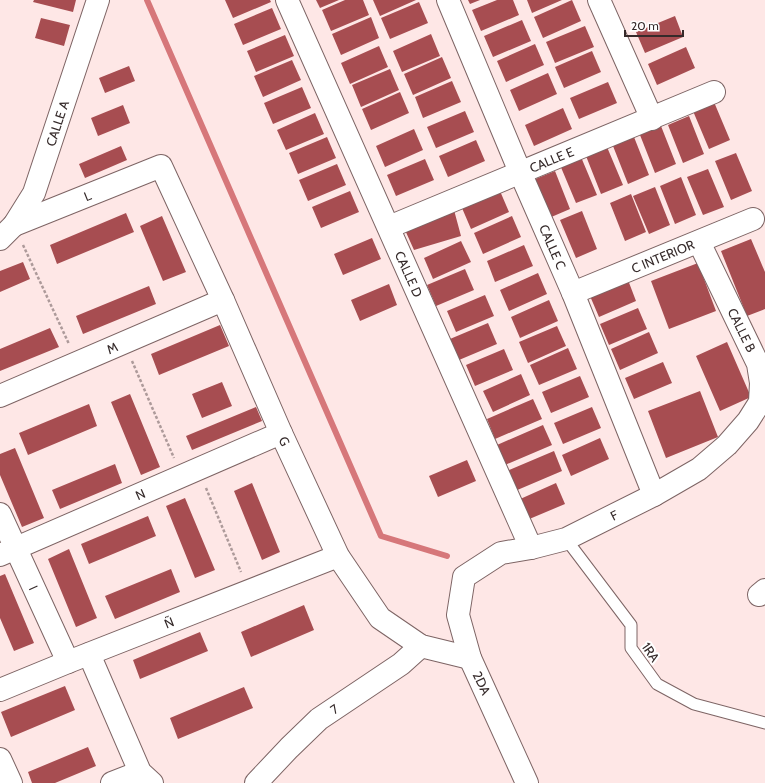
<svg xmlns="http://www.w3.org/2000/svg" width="765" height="783" font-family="Cabin,sans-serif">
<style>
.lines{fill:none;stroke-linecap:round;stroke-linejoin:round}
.stream{stroke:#d6777a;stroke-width:6}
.building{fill:#a74d51}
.service-casing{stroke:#7d6464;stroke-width:13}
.minor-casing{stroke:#7d6464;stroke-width:24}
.path{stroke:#ad9a9a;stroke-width:2.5;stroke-dasharray:3 2;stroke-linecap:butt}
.service{stroke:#fff;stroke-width:11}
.minor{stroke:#fff;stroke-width:22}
.labels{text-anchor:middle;stroke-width:4;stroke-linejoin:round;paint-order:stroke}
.street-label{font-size:13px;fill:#352a2a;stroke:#fff}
</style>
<rect width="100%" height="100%" fill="#fee7e6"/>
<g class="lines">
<path class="stream" d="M147 0 381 536 447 556"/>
</g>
<path class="building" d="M34 0H76L73 12 33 2Z
M225 0H270L271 2 233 18Z
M316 0H339L320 8Z
M345 0H363L369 15 331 31 322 10Z
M373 0H416L380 16Z
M468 0H480L470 4Z
M497 0H513L519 15 481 31 472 10Z
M527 0H562L532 13Z
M572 0 581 21 543 38 534 17Z
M419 2 428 23 390 39 381 18Z
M272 8 281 29 243 45 234 24Z
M675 16 683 37 645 53 636 32Z
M371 17 379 38 341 55 332 34Z
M41 18 70 25 64 46 35 38Z
M522 20 531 41 493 57 484 36Z
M585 26 594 47 555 63 546 42Z
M431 34 440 56 402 72 393 51Z
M285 35 294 56 256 72 247 51Z
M535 44 544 65 506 82 497 61Z
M379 46 388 67 350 84 341 63Z
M686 47 695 68 657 85 648 64Z
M592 51 601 72 564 88 555 67Z
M442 57 451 78 413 95 404 74Z
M292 60 301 80 263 97 254 76Z
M129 66 135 81 105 93 99 78Z
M390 69 399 90 361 107 352 85Z
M548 73 557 94 519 111 510 90Z
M452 81 461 102 423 118 415 97Z
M608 82 617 103 579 119 570 98Z
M302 87 311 108 273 124 264 103Z
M400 92 409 113 371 130 362 109Z
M714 102 730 140 709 149 693 111Z
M123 105 130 123 98 136 91 118Z
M563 108 572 129 534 146 525 125Z
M465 111 474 132 436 148 427 127Z
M315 113 324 134 286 150 277 130Z
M689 116 704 154 683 163 668 125Z
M661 126 676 164 655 173 640 135Z
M414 129 423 150 385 167 376 146Z
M327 137 336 158 298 174 289 153Z
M634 137 649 175 628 184 613 146Z
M476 140 485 161 448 177 439 156Z
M121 146 127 160 85 178 79 164Z
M607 147 623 185 601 194 586 156Z
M736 153 752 191 731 200 715 161Z
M581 157 597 195 576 203 560 165Z
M425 159 434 180 396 196 387 175Z
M337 164 346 185 308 201 299 180Z
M708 169 724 207 703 215 687 177Z
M555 171 570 209 549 218 533 180Z
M681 177 696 215 675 224 660 186Z
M655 187 670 225 649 234 633 196Z
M350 191 359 212 321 228 312 207Z
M500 191 509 212 471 229 462 208Z
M631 194 646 232 625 241 610 203Z
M454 210 461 236 414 250 405 230Z
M582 211 597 249 576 258 560 220Z
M126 213 134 232 57 264 50 245Z
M162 216 186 272 163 281 140 226Z
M512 216 521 237 483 254 474 233Z
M372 238 381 259 343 275 334 254Z
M751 239 765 272V309L747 316 721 251Z
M461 241 471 262 433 279 424 258Z
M524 245 533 266 495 282 487 261Z
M23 262 30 279 0 292V271Z
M698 263 716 311 669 329 651 281Z
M465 269 474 290 436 306 427 285Z
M538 273 547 294 509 311 500 290Z
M628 280 636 301 599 317 590 296Z
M389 284 397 305 360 321 351 300Z
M149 286 156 304 83 334 76 316Z
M485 295 494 316 456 332 447 311Z
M549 300 558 321 520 338 511 317Z
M638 308 647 329 609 345 600 324Z
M488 323 497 344 459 360 450 339Z
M220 325 229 346 159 375 151 354Z
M557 326 566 346 528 363 519 342Z
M50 328 59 347 0 371V349Z
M649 332 658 353 620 370 611 349Z
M727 342 751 397 720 411 696 356Z
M568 348 577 369 539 385 530 365Z
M504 349 513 370 475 386 466 365Z
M663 362 672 383 634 399 625 378Z
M521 374 530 395 493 412 483 391Z
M580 376 589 397 551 413 542 392Z
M222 382 232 406 202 418 192 394Z
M700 391 718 437 666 458 648 411Z
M130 394 160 467 141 475 111 402Z
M533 399 542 419 495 439 487 419Z
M89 404 97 426 28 455 19 433Z
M256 407 262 421 192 450 186 436Z
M592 407 601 428 563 444 554 423Z
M543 425 552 445 505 465 497 445Z
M600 438 609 459 571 476 562 455Z
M15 448 44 518 22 527 0 475V454Z
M554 451 562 471 515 491 507 471Z
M467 460 476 481 438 497 429 476Z
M115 464 122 483 60 509 52 490Z
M252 483 280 552 262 560 234 491Z
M556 483 565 504 527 520 518 500Z
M185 498 215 570 195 578 166 506Z
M148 516 156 536 89 564 81 544Z
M69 549 97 618 76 627 48 559Z
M171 569 180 592 115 619 105 596Z
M5 574 34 643 14 651 0 618V576Z
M304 605 314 630 251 657 241 632Z
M200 632 208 651 140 679 133 660Z
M65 686 75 710 11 737 1 712Z
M244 687 253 708 178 739 170 718Z
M88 747 96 766 55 783H32L28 772Z"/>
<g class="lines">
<g class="service-casing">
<path id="service" d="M566 539 631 625V648L657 684 694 704 765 723"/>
</g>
<g class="minor-casing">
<g id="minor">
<path id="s1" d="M287 0 531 548"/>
<path id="s2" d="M448 0 520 172 573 293 654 495"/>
<path d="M599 0 652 119"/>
<path id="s3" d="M14 225 161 166 223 300 281 433 338 556 380 618 421 646 470 658"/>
<path id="s4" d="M389 227 714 92"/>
<path id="s5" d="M0 239 14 225 34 193 98 0"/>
<path id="s6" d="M573 293 753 219"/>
<path id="s7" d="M0 396 223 300"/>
<path id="s8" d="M0 514 68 662"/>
<path id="s9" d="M0 555 281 433"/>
<path d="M759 595 765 590"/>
<path d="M89 654 140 772 152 783"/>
<path id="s10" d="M0 690 68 662 338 556"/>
<path d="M0 759 11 783"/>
<path d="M112 783 140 772"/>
<path id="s11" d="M256 783 289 748 319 719 401 664 421 646"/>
<path id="s12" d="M527 783 470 658 458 615 464 577 501 553 531 548 566 539 654 495 699 469 727 445 748 421 760 402 761 383 758 364 699 242"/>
</g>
</g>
<path class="path" d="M23 245 69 344
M132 361 174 458
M206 488 241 572"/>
<use href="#service" class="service"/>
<use href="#minor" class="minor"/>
</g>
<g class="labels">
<g class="street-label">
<text dy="5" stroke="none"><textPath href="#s5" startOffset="131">CALLE A</textPath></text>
<text dy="5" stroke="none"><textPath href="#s4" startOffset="176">CALLE E</textPath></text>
<text dy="5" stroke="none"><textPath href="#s3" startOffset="79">L</textPath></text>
<text dy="5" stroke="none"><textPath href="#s2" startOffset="268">CALLE C</textPath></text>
<text dy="5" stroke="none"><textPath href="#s6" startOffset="97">C INTERIOR</textPath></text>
<text dy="5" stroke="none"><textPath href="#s1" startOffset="300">CALLE D</textPath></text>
<text transform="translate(742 330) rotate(64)" y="5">CALLE B</text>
<text dy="5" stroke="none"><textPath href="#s7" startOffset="122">M</textPath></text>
<text dy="5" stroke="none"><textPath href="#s3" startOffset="460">G</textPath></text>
<text dy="5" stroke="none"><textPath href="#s9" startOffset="153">N</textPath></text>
<text dy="5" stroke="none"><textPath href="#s12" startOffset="385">F</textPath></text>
<text dy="5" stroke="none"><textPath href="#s8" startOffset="81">I</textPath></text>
<text dy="5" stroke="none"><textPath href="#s10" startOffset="182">Ñ</textPath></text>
<text transform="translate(651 652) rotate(56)" y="5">1RA</text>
<text transform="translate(482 683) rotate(65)" y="5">2DA</text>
<text dy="5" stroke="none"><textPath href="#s11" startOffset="108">7</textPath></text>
</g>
</g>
<path d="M625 30v6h58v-6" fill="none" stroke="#352a2a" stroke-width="2"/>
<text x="631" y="30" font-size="12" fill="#352a2a" stroke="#ffffff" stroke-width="3" paint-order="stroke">20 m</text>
</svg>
